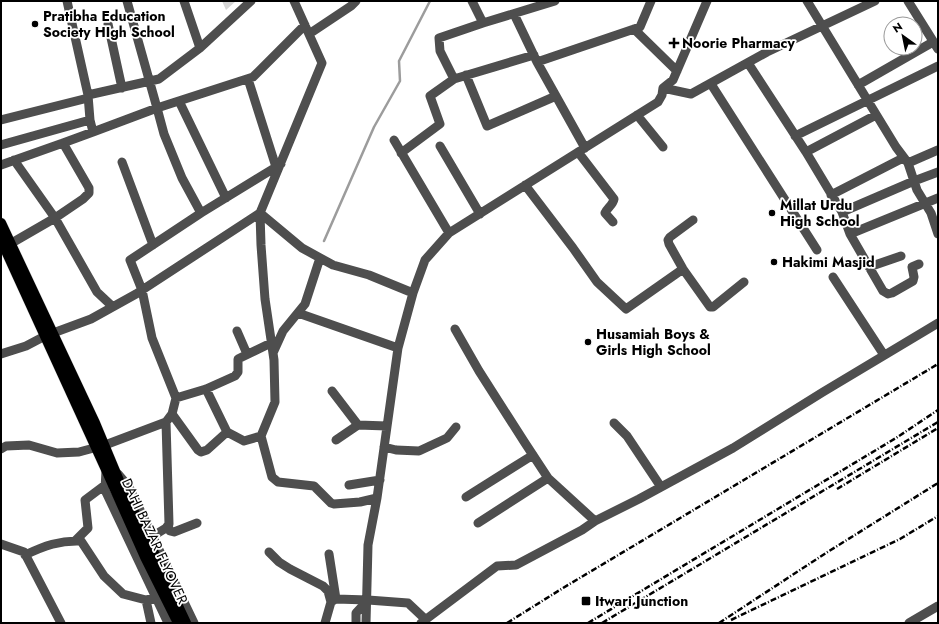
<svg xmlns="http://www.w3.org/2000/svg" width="939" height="624" font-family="Jost,sans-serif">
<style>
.green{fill:#d5d5d5}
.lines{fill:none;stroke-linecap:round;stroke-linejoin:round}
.stream{stroke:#9c9c9c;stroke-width:2.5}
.major-casing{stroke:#dbdbdb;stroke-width:11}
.minor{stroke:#4e4e4e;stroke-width:9}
.major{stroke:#000;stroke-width:10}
.rail{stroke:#000;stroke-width:2.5;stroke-dasharray:6 2 1 2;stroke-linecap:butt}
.poi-dot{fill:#000;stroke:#fff;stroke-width:1.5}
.labels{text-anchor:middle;stroke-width:3.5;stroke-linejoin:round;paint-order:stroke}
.poi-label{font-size:14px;font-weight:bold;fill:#000;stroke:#fff;text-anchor:start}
.street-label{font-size:14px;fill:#000;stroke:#fff}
</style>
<rect width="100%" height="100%" fill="#fff"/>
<path class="green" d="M222 1H236L226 10Z"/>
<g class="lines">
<path class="stream" d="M324 241 374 127 400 81 399 61 430 1"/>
<g class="major-casing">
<path id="major" d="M1 223 95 423 120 483 171 588 178 606 186 623
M1 240 108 474 145 557 178 623"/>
</g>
<path class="minor" d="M127 1 157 108 253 77 305 25
M184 1 200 48
M472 1 483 23 555 1
M807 1 896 147 908 163 917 190 931 213 938 234
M908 1 938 49
M514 14 537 62 640 27 651 1
M483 23 439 38 440 51 454 79 534 55
M108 24 122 88
M634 29 677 71
M309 34 351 6 356 1
M537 62 585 148
M748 63 806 152 842 212 850 234 883 291 888 294 892 293 913 281 914 277 912 267 919 264
M466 75 487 126 556 96
M248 79 276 167
M711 84 817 250
M858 85 933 42
M663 88 691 94 767 52 875 1
M88 95 159 79 200 48 251 1
M179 101 226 198
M637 115 663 147
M1 120 88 98
M90 120 93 132 157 108 164 134 182 178 201 213 281 164
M795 136 938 66
M394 140 449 233
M1 145 90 120 88 95 67 1
M440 146 480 214
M578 152 614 199C613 205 607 208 605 213L613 222
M806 152 876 115
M401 153 440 124 430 96 454 79
M14 160 55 218 97 292 113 307
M122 162 153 245
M908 163 938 150
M1 165 63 143 93 132
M525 185 573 248 597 282 626 309 683 269
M831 195 903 158
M842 212 914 181 938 172
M260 213 302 248 333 265 369 275 413 293
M693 220 670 237 668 240 669 244 683 269 710 307H713L744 282
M850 234 938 198
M10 244 55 218 83 199 89 193V188L63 143
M869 267 901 256
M833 277 884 355
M298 313 398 348
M455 329 479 371 525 443 548 478 595 521
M237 331 247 354
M273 353 283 331 305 304 320 258
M1 354 26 346 45 336 91 319 136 294 260 213
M206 389 227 432 244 441 261 436 275 402 274 360 265 299 261 245 260 213 322 63 294 1
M332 391 358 425
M176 398 206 389 235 376 238 372V359L242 357 271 343
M172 414 198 450 201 452 207 450 227 432
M614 423 627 436 661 487
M261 436 272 477 278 482 314 486 331 503 334 504 360 502 377 498
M336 440 358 425 387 426
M384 447 396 450 419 451 447 438 456 427
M1 449 6 446 29 445 57 453 79 452 105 445 166 422 172 414 176 398 152 338 142 290 130 260 201 213
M106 470 105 490 168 623
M118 474 129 487 194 623
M349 485 380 480
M466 497 533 455
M478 523 548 478
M168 526 170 531 174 532 197 523
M153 536 166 528 169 524 166 422
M75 541 88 528 85 500 105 485
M1 544 24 552 61 623
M269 552 279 562 290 569 323 586 328 591 331 602
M329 554 336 599
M25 555C44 546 60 540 81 541L104 576 123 594 146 600 156 598
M146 600 151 623
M325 623 331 602 336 599 368 600 408 603 425 619
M356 623V613L368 600
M366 623 368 545 377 498 398 348 413 293 425 260 449 233 658 102 662 95 663 88 673 80 707 1
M421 623 497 566 516 565 582 530 595 521 639 499 733 448 823 392 938 323
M909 623 938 606"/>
<use href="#major" class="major"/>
<path class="rail" d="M837 489 938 428
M731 620 900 539 938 516
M507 623 563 588 938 364
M588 623 896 438 938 410
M602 623 938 422
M719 623 826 553 938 483"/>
</g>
<g class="poi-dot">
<circle cx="35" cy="24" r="4"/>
<path d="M672 37h4v4h4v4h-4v4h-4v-4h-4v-4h4z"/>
<circle cx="772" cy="213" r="4"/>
<circle cx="774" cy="262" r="4"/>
<circle cx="588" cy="342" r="4"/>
<rect x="581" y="596" width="10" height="10" rx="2"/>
</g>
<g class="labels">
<g class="poi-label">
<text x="43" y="21">Pratibha Education<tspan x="43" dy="16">Society HIgh School</tspan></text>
<text x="682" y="48">Noorie Pharmacy</text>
<text x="780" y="210">Millat Urdu<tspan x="780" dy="16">High School</tspan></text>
<text x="782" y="267">Hakimi Masjid</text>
<text x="596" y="339">Husamiah Boys &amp;<tspan x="596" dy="16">Girls High School</tspan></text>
<text x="595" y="606">Itwari Junction</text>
</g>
<g class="street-label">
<text transform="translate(155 541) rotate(65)" y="5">DAHI BAZAR FLYOVER</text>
</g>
</g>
<rect width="939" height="624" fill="none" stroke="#000000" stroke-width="4"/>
<g transform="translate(903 36) rotate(327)"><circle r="19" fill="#ffffff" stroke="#999999"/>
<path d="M0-3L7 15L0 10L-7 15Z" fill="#000000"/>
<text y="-6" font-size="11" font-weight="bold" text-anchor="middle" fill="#000000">N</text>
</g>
</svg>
